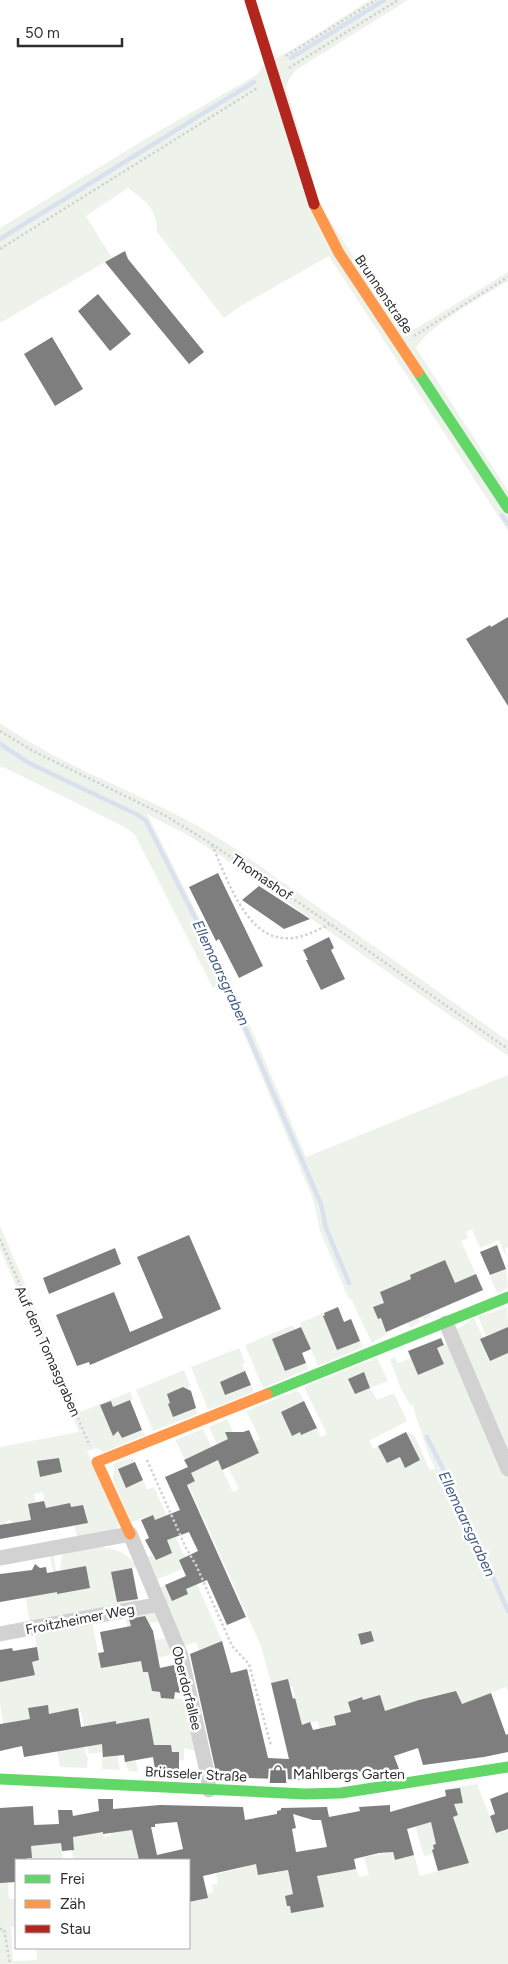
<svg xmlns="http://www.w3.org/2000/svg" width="508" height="1964" font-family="Figtree,sans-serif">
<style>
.green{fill:#edf3eb}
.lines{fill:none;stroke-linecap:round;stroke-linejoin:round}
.stream{stroke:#d9e1ee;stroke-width:4.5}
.building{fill:#7e7e7e;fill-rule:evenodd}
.path{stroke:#d2d2d2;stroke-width:2.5;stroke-dasharray:2.5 2.5;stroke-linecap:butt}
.street{stroke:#d2d2d2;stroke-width:15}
.fast{stroke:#63d668;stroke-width:11}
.slow{stroke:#ff974d;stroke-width:11}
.jam{stroke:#b3261e;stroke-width:11}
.labels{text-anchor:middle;stroke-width:5;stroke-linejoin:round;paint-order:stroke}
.street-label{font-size:14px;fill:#2d2d2d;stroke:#fff}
.poi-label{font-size:14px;fill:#2d2d2d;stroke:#fff;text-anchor:start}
.water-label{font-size:15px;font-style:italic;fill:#435c86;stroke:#fff}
</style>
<rect width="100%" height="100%" fill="#fff"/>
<path class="green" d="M370 0H408L296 70 289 79 286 87 321 207 399 326 406 330 415 329 508 272V281C485 295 428 326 416 348L508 491V531L329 256 239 307 224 318 157 232C157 209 146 201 128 188L86 216 112 258 0 323V228L152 135 258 74 262 66 293 49Z
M0 723C69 771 152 796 223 841 249 857 273 876 298 893 368 942 438 991 508 1041V1056L221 856 189 836 147 814 231 981 306 1157 508 1075V1247L505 1249 508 1261 499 1240 480 1248 472 1229 466 1232 468 1238 461 1241 483 1290 467 1297 423 1298 431 1317 424 1320 423 1317 419 1318 420 1322 410 1328 393 1287 392 1300 402 1325 387 1332V1334L372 1343 352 1301 348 1297 320 1231 313 1199 223 984 213 988 135 835 129 830 113 821 3 767 0 768Z
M0 1226 80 1412 130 1392 133 1399 103 1411 113 1417 122 1438 142 1430 145 1435 104 1452 97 1448 87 1451 119 1523 115 1530 77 1537 74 1526 64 1528 61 1514 47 1517 43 1492 34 1494 39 1518H41L44 1531 15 1537 11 1520 6 1521 9 1538 0 1539V1447L79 1432 0 1249Z
M506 1269 508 1288 497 1293 490 1276Z
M507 1307 508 1327 486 1336 478 1317Z
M324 1313 331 1327 351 1319 363 1347 318 1366 300 1323Z
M474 1318 483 1338 480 1339 489 1361 508 1353V1691L506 1687 458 1706 456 1691 432 1696 383 1725 360 1697 353 1700 364 1730 322 1739 318 1721 296 1727 288 1700 295 1698 292 1686H290L288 1679 271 1683 261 1646 188 1484 195 1480 175 1440 203 1429 233 1492 239 1489 228 1467 256 1446 254 1442 260 1439 246 1411 296 1391 300 1393 321 1437 327 1434 304 1387 377 1358 388 1381 370 1388 377 1400 394 1393 407 1421 369 1441 373 1449 406 1432 414 1435 430 1471 435 1468 429 1455 416 1417 413 1405 411 1406 401 1389 390 1360 395 1357 398 1363 411 1358 418 1375 444 1364 437 1348 450 1344 447 1336Z
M293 1325 300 1341 297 1342 308 1369 263 1388 245 1345Z
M239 1348 245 1363 242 1364 254 1392 208 1410 191 1367Z
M184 1370 190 1386 188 1387 198 1414 153 1431 136 1390Z
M227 1419 235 1436 217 1444 209 1427Z
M133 1458 147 1490 154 1487 167 1516 155 1520 152 1515 131 1522 113 1479 114 1463Z
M172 1529 189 1566 156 1580 146 1558 152 1555 145 1540Z
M99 1547C116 1549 127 1552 137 1567L132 1568 135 1598 140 1604 30 1624 25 1594 56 1590 50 1556 54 1555 56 1571 60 1570 62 1553Z
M192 1573 222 1641 199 1650 196 1642 184 1646 159 1588Z
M152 1611 157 1614 160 1621 146 1624 144 1642 168 1638 175 1654 141 1661 143 1672H148L152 1691 162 1692V1698L185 1699 197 1751 184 1748V1760L179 1761V1769L155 1770 145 1719 128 1722 138 1772 129 1771 125 1762 122 1747 116 1748 120 1770 102 1769V1752L89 1754 81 1712 74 1713 81 1731 86 1755 88 1758 87 1768 60 1767 48 1705 30 1720 5 1733 0 1704V1672L35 1675 32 1662 39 1660 34 1632 92 1621 101 1668 126 1657 127 1664 134 1663 125 1615Z
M477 1784 496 1833 502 1831 500 1826 508 1823V1964H0V1874L8 1882 9 1899H16V1926L11 1927 13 1961 37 1960 36 1948H189V1902L208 1898 207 1894 213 1892 212 1885 218 1884 216 1874 246 1867 245 1863 256 1861 259 1875 263 1874 265 1864 267 1874 288 1870 295 1904 298 1903 300 1912 313 1909 312 1901 322 1899 317 1876 356 1869 360 1877 369 1875 364 1857 392 1852 395 1860 414 1855 420 1876 469 1863 448 1805 445 1789Z
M435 1820 444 1851 424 1856 415 1826Z
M137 1821 145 1860H73L72 1850H74L73 1835 103 1832 104 1837 111 1836 109 1823Z
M61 1843 63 1860H27L26 1846Z"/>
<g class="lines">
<path class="stream" d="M291 58 384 0
M0 239 254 82
M502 515 508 524
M0 744 29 763 138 815 146 821 211 949 321 1204 326 1228 349 1283
M427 1437 444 1471 463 1516 468 1521 508 1611"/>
</g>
<path class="building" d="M125 251 128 259 204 352 189 364 105 262Z
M98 294 131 334 110 351 78 311Z
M52 337 83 389 55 406 24 354Z
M508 617V706L466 639 490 625 491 627Z
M218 873 263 966 239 978 219 939 216 941 189 887Z
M259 886 310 919 284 929 242 900Z
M329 937 334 948 331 950 345 979 321 990 306 960H308L303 950Z
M189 1235 221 1309 90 1365 89 1362 77 1366 56 1315 114 1292 130 1332 163 1318 137 1257Z
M497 1245 506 1269 490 1275 480 1252Z
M115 1248 121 1264 49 1294 43 1278Z
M445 1260 455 1283 476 1274 483 1290 386 1332 381 1318 378 1319 373 1307 384 1303 380 1292 411 1279 410 1275Z
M338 1307 344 1322 351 1319 360 1341 337 1350 323 1316 325 1315 324 1313Z
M301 1327 311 1349 302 1353 306 1363 285 1371 272 1339Z
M508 1327V1353L490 1361 480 1339Z
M441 1338 444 1345 437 1348 444 1364 418 1375 408 1351Z
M245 1371 251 1385 225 1395 220 1382Z
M364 1372 370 1388 355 1394 348 1379Z
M183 1387 191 1391 196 1408 173 1417 168 1404 170 1403 167 1394Z
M130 1400 142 1430 122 1438 118 1431 113 1436 100 1405 111 1401 113 1407Z
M304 1401 317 1428 301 1435 300 1432 292 1436 281 1412Z
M249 1430 259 1453 222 1470 218 1460 191 1473 195 1481 187 1485 246 1617 227 1625 207 1580 186 1589 188 1594 172 1601 165 1585 186 1576 179 1560 198 1551 189 1532 167 1540 172 1553 156 1560 145 1540 149 1538 141 1520 153 1515 155 1520 180 1510 165 1477 188 1467 184 1460 228 1439 225 1432H243Z
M406 1432 420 1460 405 1468 400 1457 387 1463 378 1446Z
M59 1458 62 1472 40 1477 37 1461Z
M135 1462 143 1480 126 1488 118 1469Z
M44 1501 46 1508 70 1503 71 1507 83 1505 88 1523 0 1539V1525L31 1520 28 1504Z
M35 1564 40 1568 46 1567 47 1573 86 1566 90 1588 57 1594V1592L0 1602V1574L32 1570Z
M132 1568 138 1599 117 1602 111 1572Z
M145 1616 153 1631 160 1668 174 1665 180 1693 175 1692 174 1699 161 1698 160 1692 152 1691 148 1672H143L141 1661 101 1668 98 1653 104 1652 100 1632 131 1626 129 1619Z
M371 1631 374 1641 361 1645 358 1634Z
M222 1641 231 1673 247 1669 268 1758 289 1759 271 1683 288 1679 293 1699 295 1698 302 1725 310 1722 313 1730 336 1725 334 1716 351 1712 348 1702 362 1697 363 1700 380 1695 385 1711 419 1700 456 1691 462 1704 491 1693 506 1735 508 1734V1752L484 1757 423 1765 418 1748 394 1756 399 1769 380 1772 314 1780 217 1777 190 1654Z
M37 1647 39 1660 32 1662 35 1675 0 1682V1650L12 1648 13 1651Z
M48 1705 49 1714 78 1708 81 1727 116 1721V1724L149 1718 154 1745H171L172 1752H179V1769L155 1770 153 1757 125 1762 124 1755 103 1757 102 1744 24 1757 22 1746 0 1751V1724L30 1719 28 1708Z
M460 1788 463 1803 454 1804 458 1815 453 1817 469 1863 438 1871 432 1850 434 1849 433 1845 436 1844 431 1822 407 1829 414 1855 395 1860 393 1852 379 1853 354 1859 356 1869 317 1876 324 1907 291 1913 290 1906H287L285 1896 293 1894 288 1870 258 1875 256 1864 203 1876 208 1898 189 1902V1860H139L132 1830 103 1834V1832L73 1837 74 1850 62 1851 61 1843 31 1846 32 1858H27V1860H16V1882L0 1883V1808L33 1806 34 1825 59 1824 58 1810H72L73 1816 99 1811 98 1799H113V1809L160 1805 243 1807 245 1820 277 1814V1811L281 1810V1808L327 1807 329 1817 360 1811 359 1807 390 1805V1812L446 1796 445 1790ZM293 1814 313 1820H321L327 1847 296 1852 292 1829 296 1828ZM177 1822 183 1849 157 1855 151 1827H155V1824Z
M508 1792V1829L496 1833 490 1816 495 1814 490 1799Z"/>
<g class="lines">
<path class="path" d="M286 56 376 0
M289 68 398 0
M0 249 259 87
M414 336 508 277
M0 731 33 751 166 816 207 841 320 917 508 1049
M212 845C226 875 244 935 283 938 300 940 315 931 330 924
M0 1239 90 1446
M147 1460 186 1548 196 1565 232 1646 249 1664 271 1746
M0 1929H4L10 1964"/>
<path class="street" d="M446 1323 508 1469
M0 1558 130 1534 181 1656 208 1776 209 1790
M0 1634 160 1604"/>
<path class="fast" d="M418 372 508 508
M267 1394 508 1297
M0 1779 305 1794 341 1793 508 1767"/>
<path class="slow" d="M314 204 339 253 418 372
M130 1534 97 1462 267 1394"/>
<path class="jam" d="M250 0 314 204"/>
</g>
<defs>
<g id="shop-bare" transform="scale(1.5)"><path d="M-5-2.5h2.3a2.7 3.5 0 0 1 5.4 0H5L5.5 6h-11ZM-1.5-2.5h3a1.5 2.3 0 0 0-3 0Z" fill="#767676" stroke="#fff" stroke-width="2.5" paint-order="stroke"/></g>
</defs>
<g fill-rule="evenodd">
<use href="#shop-bare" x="278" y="1774"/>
</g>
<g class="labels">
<g class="street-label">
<text transform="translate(384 294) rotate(56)" y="5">Brunnenstraße</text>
<text transform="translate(262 877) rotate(34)" y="5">Thomashof</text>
<text transform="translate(48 1351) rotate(66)" y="5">Auf dem Tomasgraben</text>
<text transform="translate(80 1619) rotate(-11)" y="5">Froitzheimer Weg</text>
<text transform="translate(187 1688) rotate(76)" y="5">Oberdorfallee</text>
<text transform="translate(196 1774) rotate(3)" y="5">Brüsseler Straße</text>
</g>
<g class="poi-label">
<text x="293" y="1779">Mahlbergs Garten</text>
</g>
<g class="water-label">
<text transform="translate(221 973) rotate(65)" y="5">Ellemaarsgraben</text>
<text transform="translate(467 1524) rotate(65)" y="5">Ellemaarsgraben</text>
</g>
</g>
<rect x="15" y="1859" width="175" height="90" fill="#ffffff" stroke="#ababab"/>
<rect x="25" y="1875" width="25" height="8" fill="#63d668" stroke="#ababab"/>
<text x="60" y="1884" font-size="15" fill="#2d2d2d">Frei</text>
<rect x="25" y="1900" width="25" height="8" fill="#ff974d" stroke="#ababab"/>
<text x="60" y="1909" font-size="15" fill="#2d2d2d">Zäh</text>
<rect x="25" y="1925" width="25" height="8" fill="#b3261e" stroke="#ababab"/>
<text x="60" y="1934" font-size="15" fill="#2d2d2d">Stau</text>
<path d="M18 38v8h104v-8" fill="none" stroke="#2d2d2d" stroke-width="2.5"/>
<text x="25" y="38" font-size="15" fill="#2d2d2d" stroke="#ffffff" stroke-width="4" paint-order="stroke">50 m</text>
</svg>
